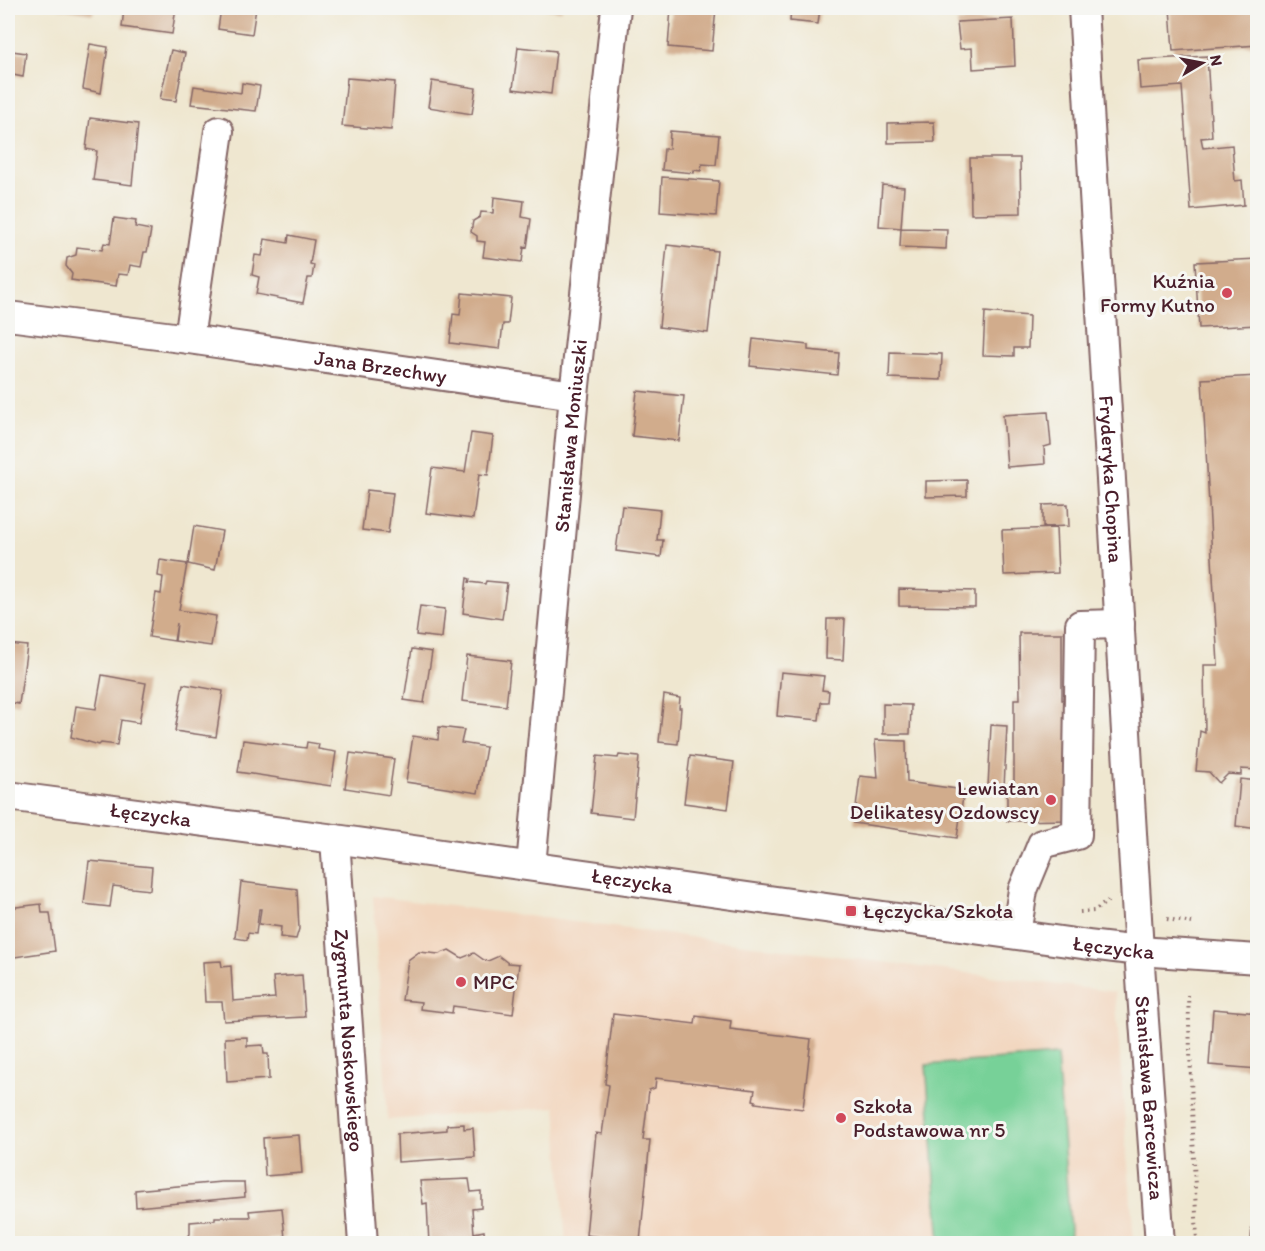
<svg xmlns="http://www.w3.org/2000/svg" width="1265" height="1251" font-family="Itim,sans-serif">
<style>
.built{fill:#f2d5bd}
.pitch{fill:#77d198;stroke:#607862;stroke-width:1.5}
.building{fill:#d1ac8c}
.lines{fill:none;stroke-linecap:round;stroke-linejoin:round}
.minor-casing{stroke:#846565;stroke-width:32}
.path{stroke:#846565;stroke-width:4;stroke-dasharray:1.5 4.5;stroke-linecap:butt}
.minor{stroke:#fff;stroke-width:28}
.poi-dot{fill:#d1495b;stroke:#f6f6f2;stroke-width:2}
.labels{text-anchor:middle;stroke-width:6;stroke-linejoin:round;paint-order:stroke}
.poi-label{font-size:21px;fill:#4a1f2b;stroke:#f6f6f2;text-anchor:start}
.street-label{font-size:21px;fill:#4a1f2b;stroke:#f6f6f2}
</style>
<rect width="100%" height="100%" fill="#f6f6f2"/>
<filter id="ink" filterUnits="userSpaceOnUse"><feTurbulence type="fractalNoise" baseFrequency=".0167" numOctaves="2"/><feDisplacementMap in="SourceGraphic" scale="12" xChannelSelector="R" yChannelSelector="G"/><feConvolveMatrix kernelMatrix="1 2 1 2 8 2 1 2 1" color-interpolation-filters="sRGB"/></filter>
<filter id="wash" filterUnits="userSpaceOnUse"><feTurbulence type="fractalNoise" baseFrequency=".008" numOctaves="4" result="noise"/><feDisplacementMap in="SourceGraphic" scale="24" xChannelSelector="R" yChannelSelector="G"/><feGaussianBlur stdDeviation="1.35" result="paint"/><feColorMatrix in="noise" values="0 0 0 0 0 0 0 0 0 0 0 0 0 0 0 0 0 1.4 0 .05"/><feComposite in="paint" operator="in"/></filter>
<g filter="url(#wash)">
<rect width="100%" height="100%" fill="#efe7d0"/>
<path class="built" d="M373 896 1115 992 1134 1243H566L556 1107 388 1120Z"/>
<path class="pitch" d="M1057 1055 1071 1243H940L926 1065Z"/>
<g id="blocks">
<path class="building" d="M57 8H94L93 14Z
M124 8H176L172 34 122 27Z
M221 8H256L252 34 218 29Z
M546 8H562L561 11 546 9Z
M671 8H716L712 51 668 47Z
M791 8H820L818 24 790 21Z
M1170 8H1258V45L1173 51Z
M1013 19 1015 66 973 69 972 48 960 49 957 22Z
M90 44 108 47 101 93 83 89Z
M518 47 556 51 551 94 513 89Z
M171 50 185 53 176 101 160 99Z
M12 51 26 53 23 77 8 74V58L11 59Z
M1207 56 1212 137 1201 138 1203 148 1232 145 1235 181 1242 180 1244 205 1191 210 1182 86 1140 89 1138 60Z
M347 78 395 82 391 130 342 126Z
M432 81 476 88 472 114 428 107Z
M242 83 260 86 256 111 191 104 194 86 241 93Z
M90 118 138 124 132 185 93 180 97 151 86 149Z
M934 122 935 142 888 143V123Z
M670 131 719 135 716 165 702 164 701 171 694 170V173L662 170 664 149H669Z
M970 158H1020L1021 213 971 214Z
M662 177 719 181 716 216 660 212Z
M882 185 904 187 901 228 879 226Z
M494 197 524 201 522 217 531 219 527 248 524 247 522 262 483 257 485 242 477 241V236L471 232 473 221 480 217 481 212 493 213Z
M114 218 136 221 135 227 151 230 147 252H144L141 267 130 265 128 275 118 274 116 286 71 280 72 274 66 266 67 258 76 255 77 247 102 250 104 243 110 244Z
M901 228 947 229 946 249 900 247Z
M289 235 314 240 310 264 314 265 312 278H308L303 303 256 294 259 277 252 275 255 255 262 256 265 239 288 243Z
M667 245 717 251 708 333 659 327Z
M1258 259V325L1199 328 1195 262Z
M462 293 511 298 508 324H503L500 349 450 343 453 314 460 315Z
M985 312 1029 316 1028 348H1014V356L983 355Z
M753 339 808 345V350L839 353 837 375 750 366Z
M890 352 942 354 941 380 889 378Z
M1258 376V770L1241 769V775L1228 774 1219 783 1209 772 1196 771 1200 731 1205 733 1204 665H1218L1202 379Z
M637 391 684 396 679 441 632 436Z
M1048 412 1051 445 1044 447 1045 464 1007 467 1003 415Z
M471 433 493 436 488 475 479 474 473 519 426 513 432 468 465 472Z
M967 480V496L926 497V481Z
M367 490 393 493 388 533 362 530Z
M1068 504 1069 526 1043 527V505Z
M622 506 660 510 657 540H663L661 557 616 551Z
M194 526 222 531 215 570 188 564Z
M1056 528 1058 573 1004 575 1002 530Z
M160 560 187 564 179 610 216 616 211 646 175 641 177 623 174 641 149 637 156 593 161 594 163 577 158 576Z
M467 578 470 579 469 582 485 584 486 581 507 583 502 619 463 613Z
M899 589 975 591V607L899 606Z
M420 606 445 609 442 638 416 635Z
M827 619H845L843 660 826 659Z
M1019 633H1062V700H1069L1070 820 1007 821V785H1014V699H1020Z
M8 644 27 646 19 704 8 702Z
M412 649 432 652 424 703 404 700Z
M467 656 511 661 506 706 462 701Z
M781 672 824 676 822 690 829 691 828 702H821L819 720 777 716Z
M102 675 146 683 139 723 121 720 117 745 101 743 99 745 71 737 76 706 96 709Z
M183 684 223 691 216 737 175 731Z
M664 695 680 698 679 708H681L678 744 659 742Z
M883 704 911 705 910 734H883Z
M991 725 1007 726 1004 788 988 787Z
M439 727 464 730 461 743 486 747 478 793 406 782 413 736 438 740Z
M243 740 306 748 307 742 319 744 318 749 336 752 331 786 238 772Z
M875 740 906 741 907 782 964 790 957 838 854 823 860 776 878 778Z
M350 753 394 759 389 795 345 788Z
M619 755 639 757 633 818 591 813 597 756 618 758Z
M690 756 734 762 728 809 684 803Z
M1240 779 1258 781V829L1236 826Z
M89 861 152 867 150 890 113 886 110 907 84 904Z
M241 882 297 889 299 929 296 939 280 937 281 927 259 924 261 909H259L256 934 248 933 247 940 235 938Z
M41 904 42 913H50L55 951 8 958V908Z
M449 950 462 958 474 953 484 960 488 961 499 956 508 963 519 964 513 1014 453 1006 452 1013 420 1009 421 1002 402 1000 408 960 419 952 439 954Z
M221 961 222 967 231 966 233 1001 275 998 273 977 302 975 305 1017 224 1021 222 1002H205L203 962Z
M1213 1009 1258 1013V1069L1209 1065Z
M613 1014 695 1024 696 1016 731 1021 730 1029 811 1039 803 1109 755 1103 756 1101 753 1100 755 1090 656 1078 655 1088 649 1090 643 1140H650L640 1242 586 1235 596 1133 602 1134 609 1085 605 1084Z
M247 1037V1046L263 1045 264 1054H268L269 1079 227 1082 225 1038Z
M464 1124V1129L473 1128 475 1157 398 1162 397 1134 447 1130V1125Z
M299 1135 302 1173 265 1176 263 1138Z
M469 1179 471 1192 481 1191V1208L472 1209 474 1233 484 1231 485 1244H429L427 1203 423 1204 420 1181Z
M221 1182H244L245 1197 136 1207 135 1190Z
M1253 1189H1258V1244H1251Z
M282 1208 285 1238 256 1241V1244H185V1241L190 1234V1222L215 1220V1217H250L249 1211Z
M565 1240V1244H538V1242Z"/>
</g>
</g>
<g filter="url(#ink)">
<use href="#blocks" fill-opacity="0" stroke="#846565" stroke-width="1.5"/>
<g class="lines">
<g class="minor-casing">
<g id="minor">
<path id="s1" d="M1083 8 1139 951 1160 1244"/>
<path id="s2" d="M8 316 189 339 574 395"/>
<path d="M189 339 219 131"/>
<path id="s3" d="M8 796 335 839 1089 945 1139 951 1258 959"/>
<path id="s4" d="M335 839 363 1244"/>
<path id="s5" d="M531 866 574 395 616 8"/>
<path d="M1016 934 1023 890 1042 844 1077 835 1080 625 1120 624"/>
</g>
</g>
<path class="path" d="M1080 912 1094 911 1108 901
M1167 919 1192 923
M1188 995 1197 1244"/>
<use href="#minor" class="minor"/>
</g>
</g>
<g class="poi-dot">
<circle cx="1227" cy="293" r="6"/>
<circle cx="1051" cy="800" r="6"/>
<rect x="845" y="905" width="12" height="12" rx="3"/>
<circle cx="461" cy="982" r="6"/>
<circle cx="841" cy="1118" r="6"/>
</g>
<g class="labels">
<g class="poi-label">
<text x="1215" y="288" text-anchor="end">Kuźnia<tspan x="1215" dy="24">Formy Kutno</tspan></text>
<text x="1039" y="795" text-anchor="end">Lewiatan<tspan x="1039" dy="24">Delikatesy Ozdowscy</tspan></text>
<text x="863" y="918">Łęczycka/Szkoła</text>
<text x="473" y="989">MPC</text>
<text x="853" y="1113">Szkoła<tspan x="853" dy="24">Podstawowa nr 5</tspan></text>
</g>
<g class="street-label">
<text dy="7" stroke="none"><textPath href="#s2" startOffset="376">Jana Brzechwy</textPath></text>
<text dy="7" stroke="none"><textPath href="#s5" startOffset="432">Stanisława Moniuszki</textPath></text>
<text dy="7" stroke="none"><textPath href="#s1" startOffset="472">Fryderyka Chopina</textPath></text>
<text dy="7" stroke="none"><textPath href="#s3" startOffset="144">Łęczycka</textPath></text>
<text dy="7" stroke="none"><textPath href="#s3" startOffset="630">Łęczycka</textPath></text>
<text dy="7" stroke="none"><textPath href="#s3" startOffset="1116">Łęczycka</textPath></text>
<text dy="7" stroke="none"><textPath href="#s4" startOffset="202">Zygmunta Noskowskiego</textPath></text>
<text dy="7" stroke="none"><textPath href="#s1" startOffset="1092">Stanisława Barcewicza</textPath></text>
</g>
</g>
<rect width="1265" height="1251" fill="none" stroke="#f6f6f2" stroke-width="30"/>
<g transform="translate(1202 63) rotate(80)" stroke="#f6f6f2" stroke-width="4.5" paint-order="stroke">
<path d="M0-4.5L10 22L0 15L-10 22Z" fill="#4a1f2b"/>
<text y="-9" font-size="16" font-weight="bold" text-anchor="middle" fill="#4a1f2b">N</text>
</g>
</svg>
